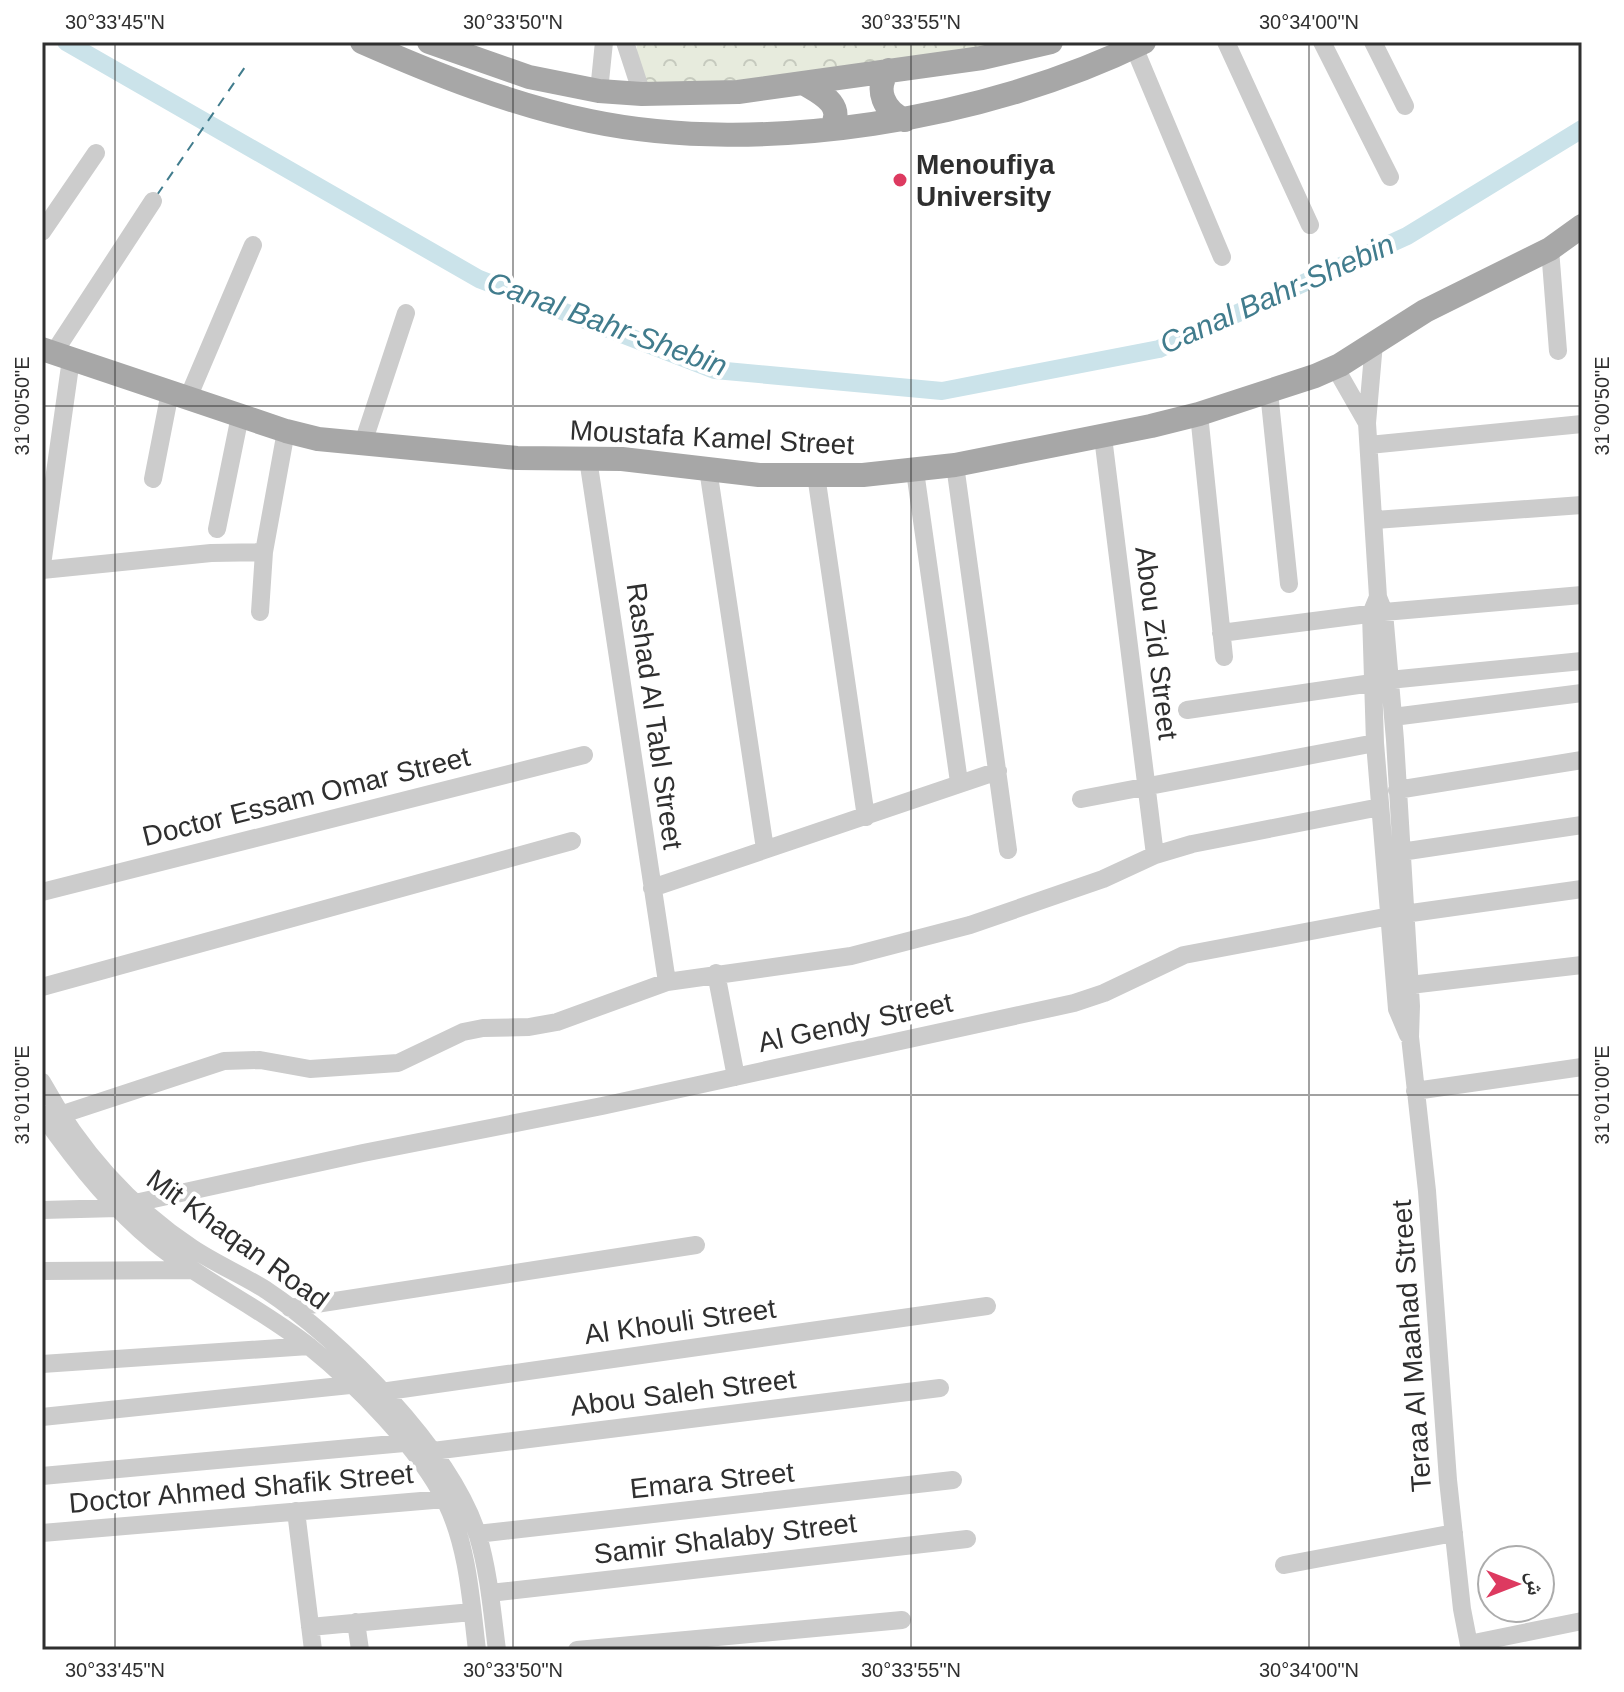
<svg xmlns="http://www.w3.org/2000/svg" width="1624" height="1692" font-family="Arial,'Noto Naskh Arabic',sans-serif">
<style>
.forest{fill:url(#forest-crowns)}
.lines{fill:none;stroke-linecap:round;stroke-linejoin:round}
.canal{stroke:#cbe3ea;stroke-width:18}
.ferry{stroke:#417c8d;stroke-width:2;stroke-dasharray:10 8;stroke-linecap:butt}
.minor{stroke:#ccc;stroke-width:18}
.major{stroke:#a7a7a7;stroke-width:24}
.ticks{fill:none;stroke:#2f2f2f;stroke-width:2;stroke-opacity:0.45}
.poi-dot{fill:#dd3a60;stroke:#fff;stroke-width:3}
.labels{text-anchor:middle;stroke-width:8;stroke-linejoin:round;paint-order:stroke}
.poi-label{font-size:28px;font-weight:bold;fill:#2f2f2f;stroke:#fff;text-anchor:start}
.street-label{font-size:28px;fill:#2f2f2f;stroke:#fff}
.water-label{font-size:30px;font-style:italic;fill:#417c8d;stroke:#fff}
.neatline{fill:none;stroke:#2f2f2f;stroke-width:3}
.ticks-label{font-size:20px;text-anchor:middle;fill:#2f2f2f}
</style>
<defs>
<pattern id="forest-crowns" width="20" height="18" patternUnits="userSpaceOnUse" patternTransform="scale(2)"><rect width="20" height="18" fill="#e7ebdd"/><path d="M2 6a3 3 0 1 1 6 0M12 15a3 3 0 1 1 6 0" fill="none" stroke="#c6cabe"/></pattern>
</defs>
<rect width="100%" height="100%" fill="#fff"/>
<path class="forest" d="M636 42H1033L642 94Z"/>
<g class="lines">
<path class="canal" d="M66 42 479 279 715 370 942 391 1159 349 1407 236 1582 129"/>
<path class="ferry" d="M157 195 245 67"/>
<path class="minor" d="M625 42 642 94
M1226 42 1310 225
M1322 42 1390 177
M1373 42 1405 106
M1134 47 1222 257
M599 91 604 42
M42 232 96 153
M1550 249 1558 351
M1374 343 1367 423 1378 597 1384 612 1395 740 1411 1006 1410 1037 1427 1191 1448 1480 1462 1609 1470 1650
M53 354 153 201
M1335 367 1367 423
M1269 392 1289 584
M188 398 253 245
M1199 414 1224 657
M1103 437 1155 855
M363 443 406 313
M1369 445 1582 424
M588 459 667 982
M955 465 1008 850
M708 469 765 849
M915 471 959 782
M816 475 866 817
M153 479 170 392
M1375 520 1582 505
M217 529 240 416
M42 565 71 359
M42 570 211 553 264 552
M1378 597 1371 614 1375 743 1397 1009 1408 1035
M260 612 264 552 286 431
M1221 633 1384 612 1582 595
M1389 680 1582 661
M1187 710 1372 683
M1393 717 1582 693
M1397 790 1582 760
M1081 799 1375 743
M1401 852 1582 825
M652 888 998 771
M42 892 584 755
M716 973 736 1077
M1410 985 1582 965
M42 987 572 841
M42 1082C78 1148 129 1206 192 1248 216 1264 242 1275 266 1290 340 1339 451 1450 478 1536 489 1573 492 1612 497 1650
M1415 1091 1582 1067
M42 1114C74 1160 110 1206 154 1242 202 1281 261 1308 310 1347 356 1384 420 1449 446 1502 468 1547 471 1601 477 1650
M60 1115 224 1061 260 1060 310 1069 398 1063 463 1032 483 1028 529 1027 557 1022 667 982 851 956 970 925 1103 879 1155 855 1192 844 1380 807
M135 1203 363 1153 602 1106 1074 1003 1104 993 1184 955 1390 916 1582 889
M42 1210 118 1208
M42 1271 193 1270
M290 1308 696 1245
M42 1364 309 1346
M381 1392 987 1306
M42 1417 350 1385
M433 1451 940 1388
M42 1476 404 1443
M296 1511 313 1650
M42 1533 445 1499
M477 1534 953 1480
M1284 1565 1454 1533
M490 1593 967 1539
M356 1622 360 1650
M310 1627 472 1612
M1469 1644 1582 1621
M577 1650 902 1620"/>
<path class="major" d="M362 42C437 75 510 104 590 121 762 157 988 119 1144 42
M429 42 529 77 599 91 642 94 738 92 982 58 1051 42
M889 70C873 89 885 112 905 120
M805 84C822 94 845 105 831 128
M42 349 286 431 318 439 517 458 622 459 759 475H863L955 465 1151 426 1199 414 1315 376 1340 365 1425 311 1550 249 1582 226"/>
</g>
<path class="ticks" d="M115 42V1650M513 42V1650M911 42V1650M1309 42V1650M42 406H1582M42 1095H1582"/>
<circle class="poi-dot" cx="900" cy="180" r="8"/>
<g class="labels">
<g class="poi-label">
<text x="916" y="174">Menoufiya<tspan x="916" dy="32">University</tspan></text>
</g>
<g class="street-label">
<text transform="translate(712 437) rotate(3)" y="10">Moustafa Kamel Street</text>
<text transform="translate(1157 643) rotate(83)" y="10">Abou Zid Street</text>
<text transform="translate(655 716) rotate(82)" y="10">Rashad Al Tabl Street</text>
<text transform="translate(306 796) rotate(-14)" y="10">Doctor Essam Omar Street</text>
<text transform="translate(855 1022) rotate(-12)" y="10">Al Gendy Street</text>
<text transform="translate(238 1239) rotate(36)" y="10">Mit Khaqan Road</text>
<text transform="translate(680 1321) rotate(-8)" y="10">Al Khouli Street</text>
<text transform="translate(1411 1346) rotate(-94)" y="10">Teraa Al Maahad Street</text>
<text transform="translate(683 1392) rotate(-7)" y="10">Abou Saleh Street</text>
<text transform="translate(712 1480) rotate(-6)" y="10">Emara Street</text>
<text transform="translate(241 1488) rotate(-5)" y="10">Doctor Ahmed Shafik Street</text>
<text transform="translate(725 1538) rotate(-7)" y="10">Samir Shalaby Street</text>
</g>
<g class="water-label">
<text transform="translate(1277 294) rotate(-24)" y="10">Canal Bahr-Shebin</text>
<text transform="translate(607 324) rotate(20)" y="10">Canal Bahr-Shebin</text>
</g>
</g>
<rect width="1624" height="1692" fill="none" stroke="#ffffff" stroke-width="88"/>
<g transform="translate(1516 1584) rotate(90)"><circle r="38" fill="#ffffff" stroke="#acacac" stroke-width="2"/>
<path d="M0-6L14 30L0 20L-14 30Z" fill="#dd3a60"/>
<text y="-12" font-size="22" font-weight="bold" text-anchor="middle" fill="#2f2f2f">ش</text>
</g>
<rect x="44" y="44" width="1536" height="1604" class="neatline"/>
<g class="ticks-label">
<text x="115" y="29">30°33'45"N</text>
<text x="513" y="29">30°33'50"N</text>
<text x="911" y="29">30°33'55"N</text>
<text x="1309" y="29">30°34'00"N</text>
<text transform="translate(1602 406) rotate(-90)" y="7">31°00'50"E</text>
<text transform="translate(22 406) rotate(-90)" y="7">31°00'50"E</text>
<text transform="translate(1602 1095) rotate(-90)" y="7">31°01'00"E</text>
<text transform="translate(22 1095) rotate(-90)" y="7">31°01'00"E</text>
<text x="115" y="1677">30°33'45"N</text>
<text x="513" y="1677">30°33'50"N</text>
<text x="911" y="1677">30°33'55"N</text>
<text x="1309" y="1677">30°34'00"N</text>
</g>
</svg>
